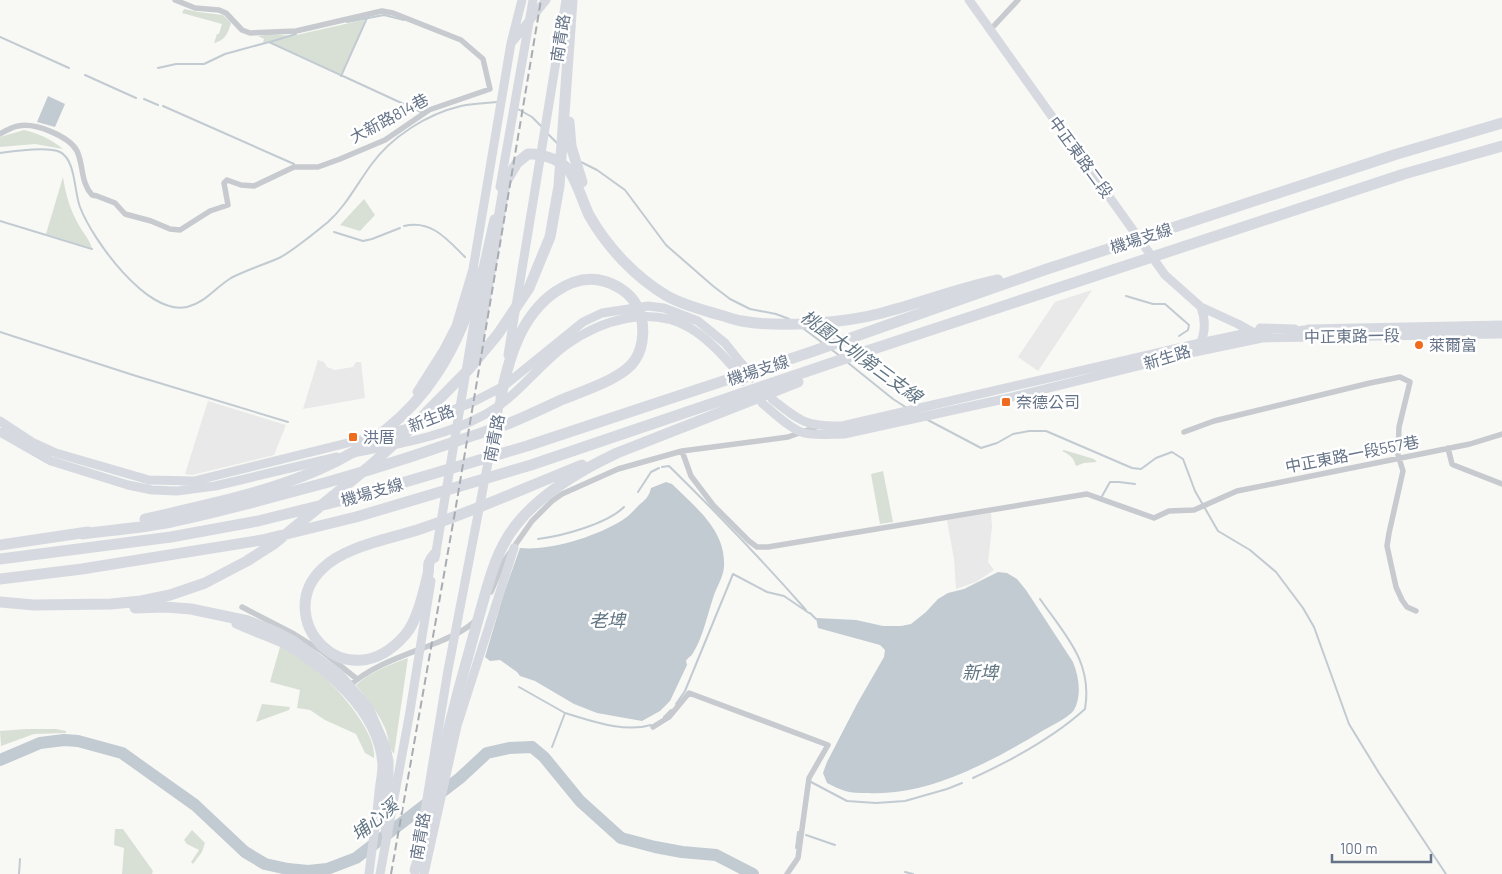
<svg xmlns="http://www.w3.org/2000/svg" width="1502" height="874" font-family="Barlow,'Noto Sans TC',sans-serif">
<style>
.built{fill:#e8e9e8}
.green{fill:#d8e0d6}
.water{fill:#c2cbd1}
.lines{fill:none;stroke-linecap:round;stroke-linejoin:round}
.stream{stroke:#c2cbd1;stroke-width:2}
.river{stroke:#c2cbd1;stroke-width:12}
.secondary-tunnel{stroke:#d3d7da;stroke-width:9;stroke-dasharray:9 4.5;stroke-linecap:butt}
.minor{stroke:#c7cace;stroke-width:5.5}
.secondary{stroke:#d6dae0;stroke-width:9}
.primary{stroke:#d6dae0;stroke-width:9}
.motorway{stroke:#d6dae0;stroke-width:11}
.rail{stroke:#a7acb3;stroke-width:2;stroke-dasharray:8 4;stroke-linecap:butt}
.poi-dot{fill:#ef6c1e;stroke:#fff;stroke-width:2}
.labels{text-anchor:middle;stroke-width:5;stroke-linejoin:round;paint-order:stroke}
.street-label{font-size:16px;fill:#657388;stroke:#fff}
.poi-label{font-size:16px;fill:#657388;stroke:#fff;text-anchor:start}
.water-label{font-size:18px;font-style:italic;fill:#617583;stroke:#fff}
</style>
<rect width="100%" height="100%" fill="#f8f8f5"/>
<path class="built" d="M1092 290 1038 371 1018 357 1055 302Z
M318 360 324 362 327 367 335 370 353 367 356 362H361L365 398 303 409Z
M208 401 286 425 274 455 192 475 185 474Z
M991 513 992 527 988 562 994 570 976 582 956 589 954 559 947 520Z"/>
<path class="green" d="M184 9 198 12 223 15 231 23C228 34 225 40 214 43L217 34H219L222 24 182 13Z
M363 20 365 21 341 74 269 41 263 43 264 39 258 36 271 34 292 36Z
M24 130C40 134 51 139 63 149L35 144 0 147V137Z
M63 177C66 196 70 210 80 227 84 234 89 239 92 248L46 234Z
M364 199 375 215 360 231 340 225Z
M1064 450 1094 459 1097 462 1084 463 1076 466C1074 458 1069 454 1062 451Z
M883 471 893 522 880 524 871 474Z
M280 647C295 655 310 663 322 675 340 691 377 733 374 758L365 753 356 734 325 720 310 710 297 708 300 690 270 682Z
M408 658 394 754C388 747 389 737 385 728 378 712 367 699 356 685 372 671 389 665 408 658Z
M262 704 290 707 289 710 256 722Z
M26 729H56L66 731V733L34 734 1 746 0 731Z
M115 829H123L153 871 152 874H122L124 848 114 845Z
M192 830 205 843 202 852 193 864 191 862 199 850 187 844 184 840Z"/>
<path class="water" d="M48 96 65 104 55 127 37 122Z
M666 482 672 484C695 507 726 530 724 566 724 576 716 588 713 598 707 616 703 637 693 653 691 657 688 657 686 661L687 665 670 701 660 711 642 721 597 713 574 704 535 681 520 676 517 672 500 660 490 661 485 657 504 593 520 548C551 551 598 536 624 519 629 516 634 510 638 506 645 500 649 497 651 488Z
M998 572 1007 573 1017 579 1026 590 1073 662C1079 677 1082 695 1074 710 1070 717 1047 728 1039 733 988 763 928 796 868 793 860 793 852 793 845 791 839 789 833 786 827 783L823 773 827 762 857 704 884 657 885 650 880 645 818 628 816 618 856 620 883 626H901L911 624 926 612 938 599 948 593 964 589Z"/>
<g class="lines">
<path class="stream" d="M347 22 384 15 404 20
M0 37 69 68
M270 42 296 34
M158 68 176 64H204L225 54 269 42 421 112
M85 75 136 98
M341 76 367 18
M144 99 158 105
M163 106 294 164
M516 108 532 117 542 127
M547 133 558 144
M0 153C14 151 47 146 60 152 76 160 74 192 80 207 92 239 147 316 187 307 205 303 216 287 231 278 246 270 263 265 279 258 291 252 317 231 328 222 346 206 357 184 371 165 391 137 427 114 461 106 473 103 486 103 498 102
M581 162 597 170 625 190 666 245 713 286 730 299 750 309 776 314 789 319
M0 221 92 249
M404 226C431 219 448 240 465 257
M334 232 363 241 372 239 400 228
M1126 296 1153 304H1165L1189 325 1188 330 1179 336
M804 329 824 344
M0 332 133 375 288 422
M832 350 840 356
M847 362 893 399 907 408
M926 419 981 448 997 443 1013 434 1029 431H1046L1132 468 1141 469 1156 458 1172 452 1183 459 1195 491 1218 531 1250 550 1276 572 1303 608 1314 627 1349 724 1379 773 1446 874
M662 467 669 466C717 513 762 560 806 610
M638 492 651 472 659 468
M1101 498 1110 482H1119L1135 484
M538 539C562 536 607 524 624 507
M810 613 816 619
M519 687 565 713
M676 704 685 691 733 574 767 592 784 596 809 613
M664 717 671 710
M552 747 565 713C592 721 624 733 651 725
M973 778C1012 760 1053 738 1085 709 1093 662 1065 635 1040 599
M811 782 847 801 876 803 905 801 947 789 962 783
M806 835 835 845
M796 848 798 832
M905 872 913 874
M19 874 20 859"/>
<path class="river" d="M0 760 40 743 64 740 78 741 122 753 195 805 245 852 265 864 288 869 308 871 327 869 356 858 460 778 487 753 509 748 532 747 544 757 580 801 621 838 655 847 682 852 716 855 753 874"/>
<path class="secondary-tunnel" d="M741 363 765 391
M732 366 754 393"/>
<path class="minor" d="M991 29 1018 0
M0 134C5 131 12 127 18 126 34 122 69 136 77 151 84 166 80 181 92 195L97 196 115 203 125 214 151 221 170 229 180 230 210 211 228 205 224 183 227 180 241 185 254 186 294 167H318L340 159 385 140 429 110 490 89 483 59 461 40 393 13 382 11 296 31 250 33 242 30 226 13 219 10 195 8 175 0
M1184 432 1214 421 1370 383 1400 377 1410 382 1399 427 1398 455 1403 471 1389 533 1387 546 1396 587 1402 600 1407 607 1416 611
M1448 448 1452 464 1456 466 1502 484
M682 451 691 476 713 505 749 541 757 547H768L1087 494 1154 518 1169 511 1194 510 1237 491 1470 444 1502 434
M491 592 504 561 532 521 552 501 562 494 618 469 682 451 788 437 819 426
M242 607 294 634 323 652 357 679
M348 687C372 665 406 655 436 643 450 637 465 631 476 620
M653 727 669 717 689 693 828 745 809 778 798 858 787 874"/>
<path class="secondary" d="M969 0 1165 275 1201 307 1238 324 1254 333
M513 41 546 0
M1260 328 1295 329
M1308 329 1502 325
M1289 332 1312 329
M1199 346C1206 333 1206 321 1201 307
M417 392 443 351 456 326 473 269 511 43 522 0
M772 399C800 421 806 427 842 426L1200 343 1252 332 1268 333
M762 403C773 412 790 429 804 433 816 436 831 434 844 434L1004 399 1195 352 1262 338 1502 334
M0 421 32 442 56 453 149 480 194 481 412 427 475 401 504 386 583 322 602 313 648 306 664 308 698 321 725 343 741 363
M0 432 51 461 128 485 152 490 177 491 215 486 337 457
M354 453C397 444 443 437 482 416 516 399 536 367 566 345 601 320 650 305 690 328 707 338 720 352 732 366"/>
<path class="primary" d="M500 187 533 0
M481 277 494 219
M508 355 566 0
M435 558 479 293
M236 624C251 631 267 636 282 643 324 666 379 712 382 765 382 773 380 783 379 791 377 819 372 846 369 874
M424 817 448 670 502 390
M380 874 409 717 431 581
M424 874 457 726 514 548"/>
<path class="motorway" d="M569 122 571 146 582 182
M475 360 505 183 517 163 528 154C540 153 557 159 566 167 575 175 583 203 589 215 607 247 635 277 667 296 683 305 703 310 720 315 728 317 735 320 742 321 780 328 845 323 882 313 921 303 959 288 998 280
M145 519C253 494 371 474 436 375 458 343 470 307 482 271
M82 534C112 530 142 528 171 522 209 514 247 504 284 494 342 479 400 461 457 441 474 435 492 430 510 423 527 416 544 408 561 400 582 391 623 379 635 360 645 345 645 321 637 306 630 292 614 283 599 280 583 277 568 283 555 292 521 316 509 357 501 396
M0 545 88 532
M435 554C433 556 430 560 429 563 428 566 429 571 428 574 424 591 417 622 405 635 346 703 271 618 322 569 346 545 392 539 423 528 477 510 529 486 582 465
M0 559 171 537 258 521 351 498 527 446 811 352 1044 270 1397 154 1502 123
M0 579 82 569 262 540 356 517 531 465 861 353 1404 174 1502 146
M0 602 34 605 111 604 141 601 170 595 205 583 247 561 275 543 371 465 406 433 469 369 498 334 529 288 550 237 559 186 572 0
M135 608 165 607 191 609 248 621 276 632 293 641 338 674 368 708 385 747 388 761V775L384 812 387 834
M415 870C427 836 432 799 440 763 452 714 465 665 479 616 488 585 495 551 516 525 540 494 581 470 617 453L798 382"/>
<path class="rail" d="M391 874 455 512 541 0"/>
</g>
<g class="poi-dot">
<circle cx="1419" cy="345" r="5"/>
<rect x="1001" y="397" width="10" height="10" rx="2.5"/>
<rect x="348" y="432" width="10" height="10" rx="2.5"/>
</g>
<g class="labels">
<g class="street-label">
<text transform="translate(560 38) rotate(-81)" y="6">南青路</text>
<text transform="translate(389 118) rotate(-28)" y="6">大新路814巷</text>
<text transform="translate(1081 157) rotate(54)" y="6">中正東路二段</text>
<text transform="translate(1141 238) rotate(-18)" y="6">機場支線</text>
<text transform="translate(1352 336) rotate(-1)" y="6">中正東路一段</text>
<text transform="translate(1167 357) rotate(-17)" y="6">新生路</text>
<text transform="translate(758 370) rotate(-18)" y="6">機場支線</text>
<text transform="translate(431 418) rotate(-21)" y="6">新生路</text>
<text transform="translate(494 438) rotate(-79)" y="6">南青路</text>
<text transform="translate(1352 454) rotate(-11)" y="6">中正東路一段557巷</text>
<text transform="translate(372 492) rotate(-16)" y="6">機場支線</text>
<text transform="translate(420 836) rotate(-80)" y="6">南青路</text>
</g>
<g class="poi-label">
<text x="1429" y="351">萊爾富</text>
<text x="1016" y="408">奈德公司</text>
<text x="363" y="443">洪厝</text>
</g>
<g class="water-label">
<text transform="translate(861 357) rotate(36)" y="6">桃園大圳第三支線</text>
<text x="607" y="627">老埤</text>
<text x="980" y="679">新埤</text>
<text transform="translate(375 820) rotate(-39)" y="6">埔心溪</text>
</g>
</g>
<path d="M1332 854v8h99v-8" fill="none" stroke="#657388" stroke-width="2.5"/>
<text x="1340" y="854" font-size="15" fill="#657388" stroke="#ffffff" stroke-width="4" paint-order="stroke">100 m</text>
</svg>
